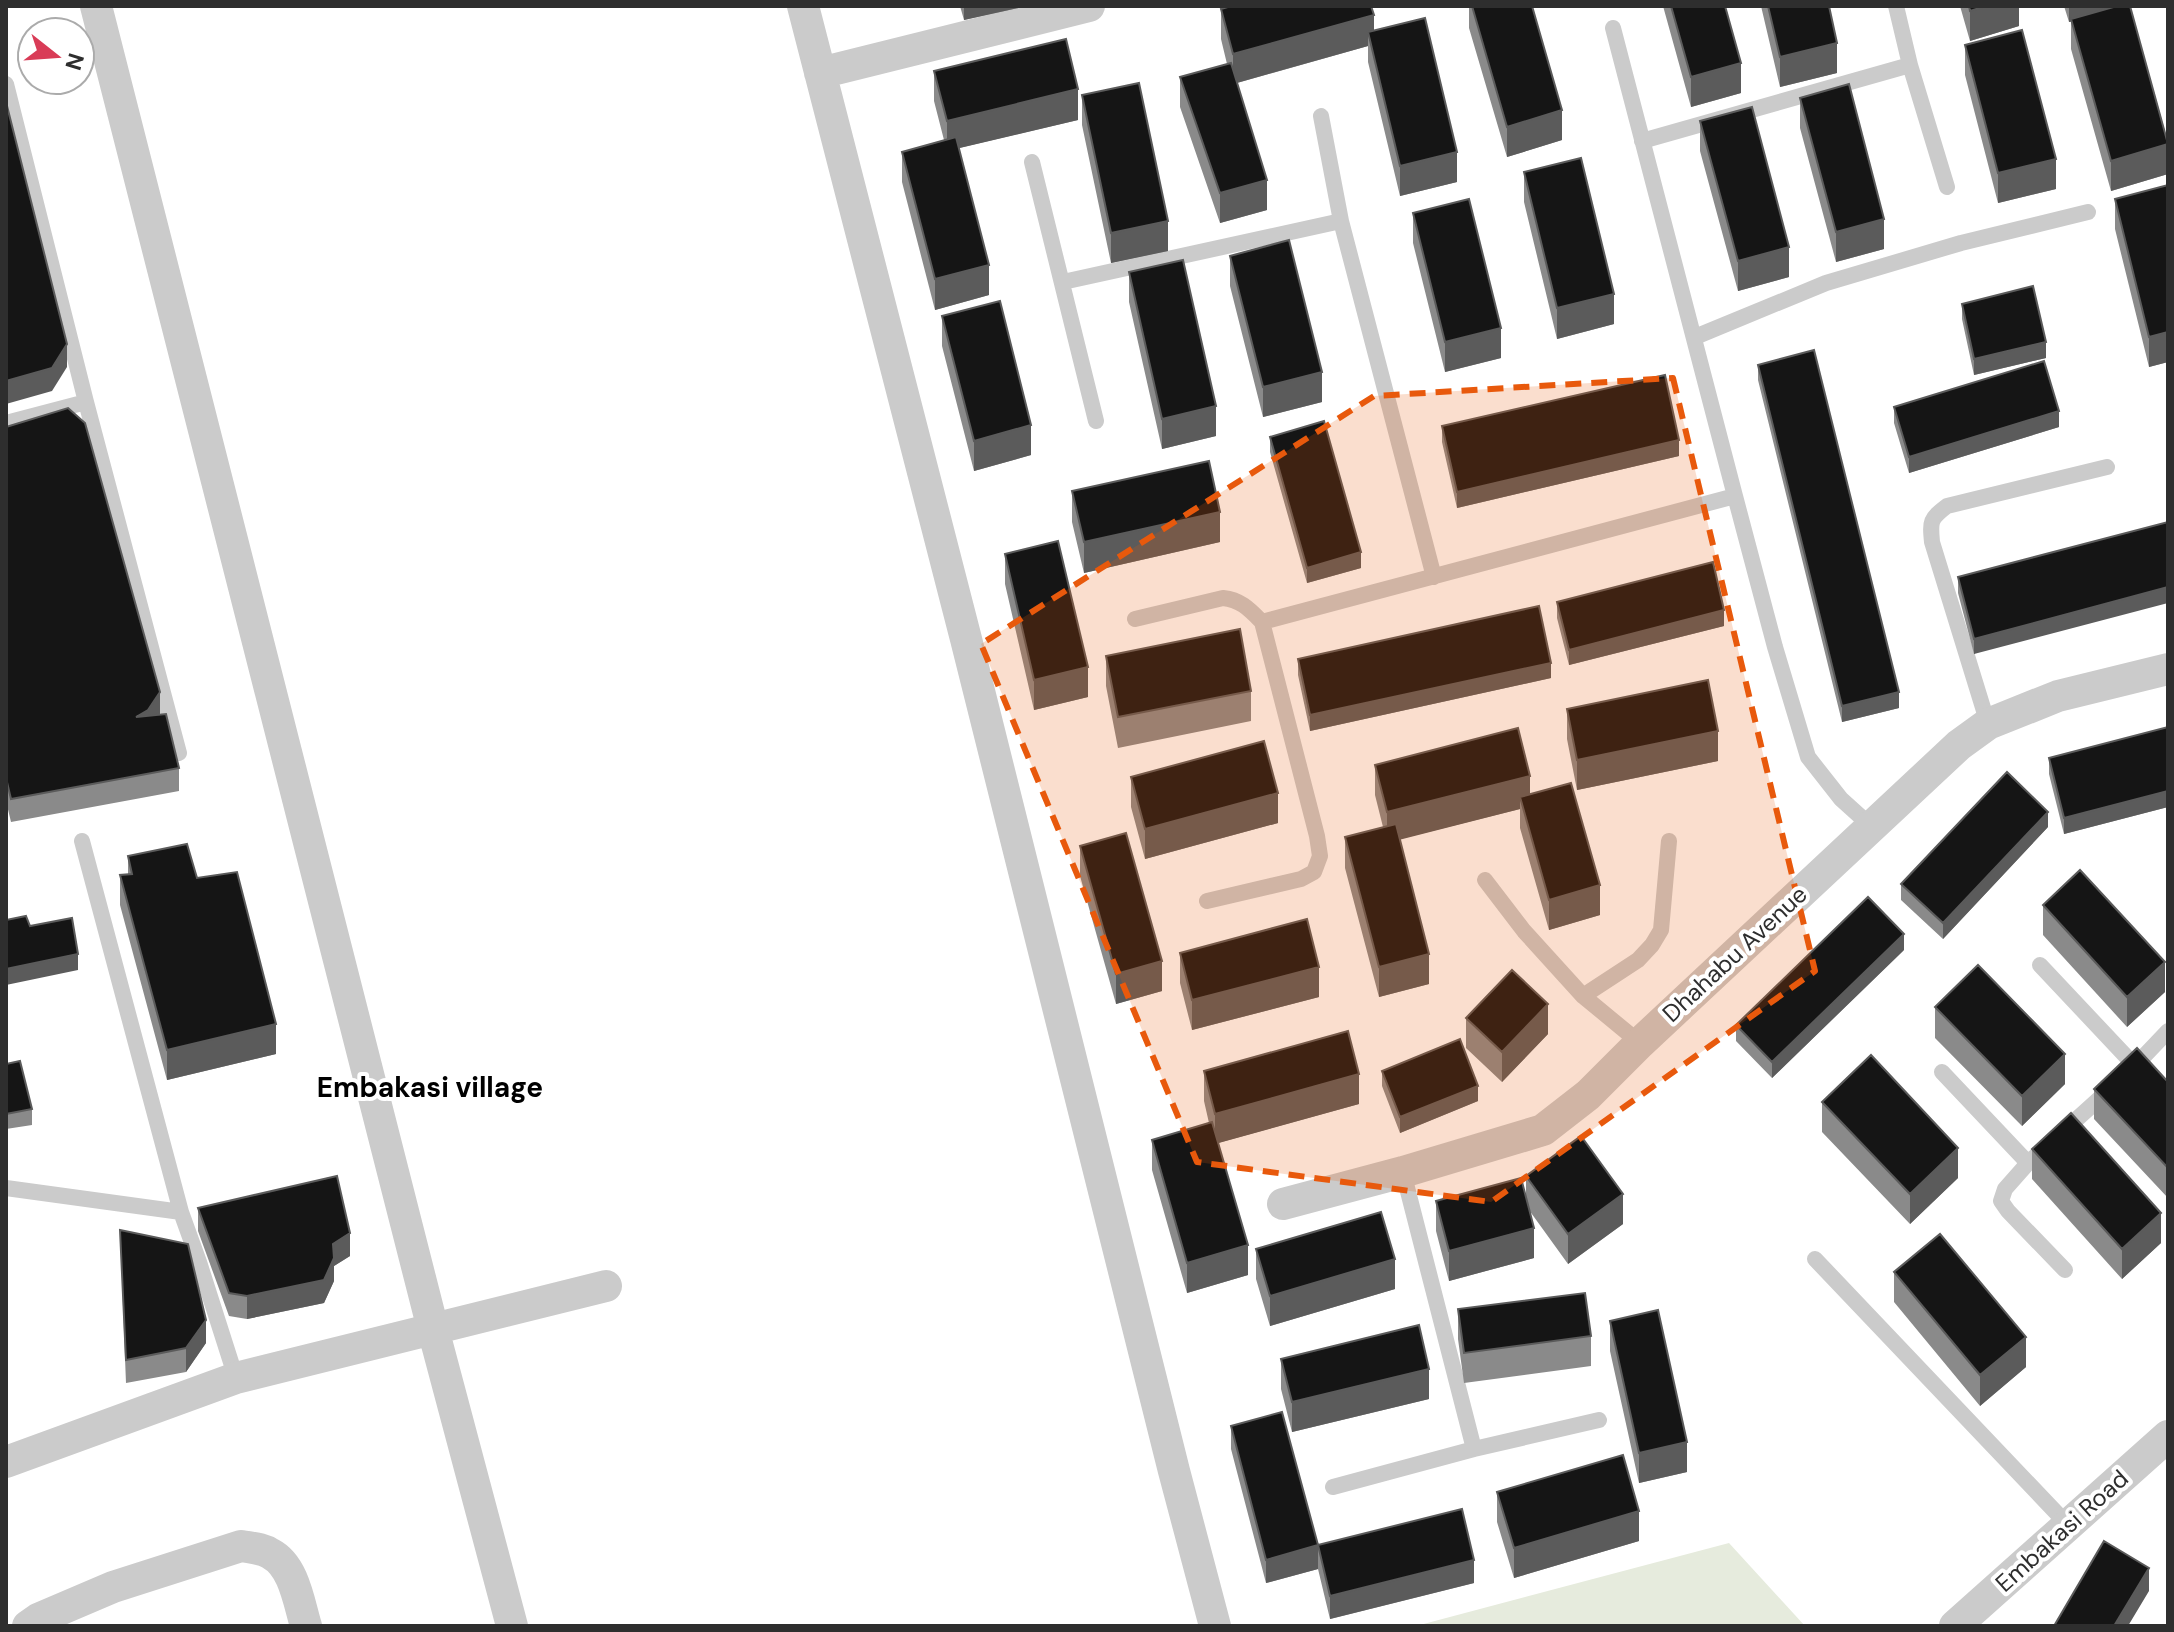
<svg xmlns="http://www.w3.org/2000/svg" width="2174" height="1632" font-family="'DM Sans',sans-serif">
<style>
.green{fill:#e6ebdd}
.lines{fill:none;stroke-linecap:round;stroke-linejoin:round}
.lane{stroke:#cbcbcb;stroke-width:16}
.street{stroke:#cbcbcb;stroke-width:32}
.wall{fill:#8a8a8a}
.shaded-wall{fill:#5b5b5b}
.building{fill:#151515;stroke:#5b5b5b;stroke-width:2}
.marked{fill:#e8590c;fill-opacity:0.2;stroke:#e8590c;stroke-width:6;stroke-dasharray:16 10;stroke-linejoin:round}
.labels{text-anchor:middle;stroke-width:8;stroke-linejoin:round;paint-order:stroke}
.street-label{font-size:24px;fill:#2e2e2e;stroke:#fff}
.quarter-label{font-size:28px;font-weight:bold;fill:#000;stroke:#fff}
</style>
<rect width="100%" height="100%" fill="#fff"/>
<path class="green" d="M1729 1543 1805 1626H1416Z"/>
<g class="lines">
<path class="lane" d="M1896 6 1910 65 1947 187
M1613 28 1735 496 1775 647 1808 757 1841 799 1872 827
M6 84 86 402 179 753
M1321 116 1341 221 1434 577
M1642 141 1910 65
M1032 162 1096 421
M1063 282 1341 221
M1695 337 1826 283 1961 243 2088 212
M6 423 86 402
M1135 619 1223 598C1241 600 1249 609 1262 622L1735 496
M1988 724 1932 542C1930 521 1930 519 1947 506L2107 467
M82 841 181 1212 199 1262 236 1378
M1485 880 1524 931 1583 996 1640 1043
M1207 901 1301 879 1314 872 1320 856 1317 836 1262 622
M2040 965 2136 1067
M1583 996 1638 960 1652 945 1661 930 1669 841
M1942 1072 2028 1163
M2129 1072 2168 1031
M1403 1172 1474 1449
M6 1188 181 1212
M1815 1259 2068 1525
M2065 1270 2008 1211 2001 1201 2005 1189 2028 1163 2109 1090
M1333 1487 1474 1449 1599 1420"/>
<path class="street" d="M96 6 433 1329 512 1626
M803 6 966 639 1174 1471 1215 1626
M820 73 1089 6
M1283 1204 1403 1172 1543 1130 1588 1095 1640 1043 1959 745 1988 724 2058 696 2168 669
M6 1462 236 1378 606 1286
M28 1626 38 1619 113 1587 241 1546C252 1548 262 1548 271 1554 294 1566 299 1603 306 1626
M1955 1626 2168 1436"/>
</g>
<path class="wall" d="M960 6H1027L964 20Z
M1469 6H1532L1562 140 1507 157 1469 28Z
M1663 6H1725L1741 93 1691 107Z
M1761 6H1829L1837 73 1780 87Z
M1960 6H2019V26L1970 41Z
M2064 6H2130L2168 142V174L2111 191 2071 49V22H2069Z
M1221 9 1374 31 1457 182 1400 196 1368 62V46L1237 83 1267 210 1220 223 1180 107V77L1227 64 1221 39Z
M1965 45 2056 189 1998 203 1965 75Z
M934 71 1078 120 959 148 989 295 935 310 902 182V152L944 140 934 101Z
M1082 95 1168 251 1111 263 1082 125Z
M1800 98 1884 249 1836 262 1800 128Z
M1700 121 1789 277 1738 291 1700 151Z
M1524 172 1614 324 1557 339 1524 202Z
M2168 185V362L2149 367 2115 229V199Z
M1413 213 1501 358 1445 372 1413 243Z
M1230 256 1322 402 1263 417 1230 286Z
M1129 272 1216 436 1162 449 1129 302Z
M1962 304 2046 358 1974 375 1962 319Z
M942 316 1031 455 974 471 942 346Z
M1758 365 1899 708 1842 722 1758 380Z
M2168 374V410L2167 405V375Z
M1894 407 2059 427 1909 473 1894 423Z
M1442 426 1679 456 1457 508 1442 442Z
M6 427 160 714 179 768V791L11 822 6 801Z
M1270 437 1361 568 1307 583 1270 452Z
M1072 491 1220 542 1084 573 1072 522Z
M2168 522 1974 654 1958 593V577Z
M1005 554 1088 697 1034 710 1005 584Z
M1557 602 1724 626 1569 665 1557 618Z
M1106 656 1251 691V721L1118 748 1106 686Z
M1298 659 1551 678 1310 731 1298 675Z
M1567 709 1718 761 1577 790 1567 739Z
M2168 727V807L2064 834 2049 774V758Z
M1375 765 1530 794 1600 915 1549 930 1520 828V809L1400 839 1429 984 1379 997 1345 868V837L1383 827 1375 795Z
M1131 777 1278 823 1145 859 1131 807Z
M2048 827 1943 939 1901 900V884Z
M1080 846 1162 991 1116 1004 1080 876Z
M128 856 197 878 276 1054 167 1080 120 905V875L128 874Z
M2043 905 2165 992 2127 1027 2043 935Z
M1904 950 1772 1078 1736 1041V1025Z
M1180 953 1319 997 1192 1030 1180 983Z
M1935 1007 2065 1084 2022 1126 1935 1038Z
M1466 1018 1548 1034 1502 1082 1466 1048Z
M6 1064 32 1109V1125L6 1129Z
M1204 1071 1359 1104 1218 1143 1248 1275 1187 1293 1152 1170V1140L1209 1123 1204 1101Z
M1382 1071 1478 1101 1400 1133 1382 1086Z
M2168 1082V1198L2094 1119V1089Z
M1822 1102 1958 1178 1910 1224 1822 1132Z
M2032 1149 2161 1243 2122 1279 2032 1179Z
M1526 1176 1623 1224 1568 1264 1529 1210 1534 1258 1449 1281 1436 1231V1201L1526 1198Z
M198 1208 350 1256 334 1266V1281L324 1303 247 1319 229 1316 198 1231Z
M120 1230 206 1343 186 1372 126 1383Z
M1256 1249 1395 1289 1270 1326 1256 1279Z
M1894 1272 2026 1367 1980 1406 1894 1302Z
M1458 1309 1591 1336V1366L1464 1383 1458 1339Z
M1610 1321 1687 1472 1639 1483 1610 1351Z
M1281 1359 1429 1399 1292 1432 1281 1389Z
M1231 1426 1318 1569 1266 1583 1231 1449Z
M1497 1492 1639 1541 1514 1578 1497 1522Z
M1318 1545 1474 1583 1330 1619 1318 1569Z"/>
<path class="shaded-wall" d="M964 6H1027L964 20Z
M1986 6H2019V26L1970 41V11Z
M2069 6H2121V8L2069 22Z
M1374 15V45L1368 32V46L1233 84V54Z
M1837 43V73L1780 87V57Z
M1741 63V93L1691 107V77Z
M1078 89V120L947 151V121Z
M1562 110V140L1507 157V127Z
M2168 144V174L2111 191V161Z
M1457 152V182L1400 196V166Z
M2056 159V189L1998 203V173Z
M1267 180V210L1220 223V193Z
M1884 219V249L1836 262V232Z
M1168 221V251L1111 263V233Z
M1789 247V277L1738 291V261Z
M989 265V295L935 310V279Z
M1614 294V324L1557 339V308Z
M1501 328V358L1445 372V342Z
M2168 332V362L2149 367V337Z
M2046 342V358L1974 375V359Z
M67 344V367L52 391 6 404V381Z
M1322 372V402L1263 417V387Z
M1216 406V436L1162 449V419Z
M2059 411V427L1909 473V457Z
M1031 425V455L974 471V441Z
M1679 440V456L1457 508V492Z
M1220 512V542L1084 573V542Z
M1361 552V568L1307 583V568Z
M2168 587V603L1974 654V639Z
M1724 610V626L1569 665V650Z
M1551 663V678L1310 731V715Z
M1088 667V697L1034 710V680Z
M160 692V716L136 717Z
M1899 692V708L1842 722V706Z
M1718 731V761L1577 790V760Z
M1530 776V806L1520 797V809L1387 843V812Z
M2168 791V807L2064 834V818Z
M1278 793V823L1145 859V829Z
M2048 812V827L1943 939V923Z
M1600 885V915L1549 930V900Z
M1904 934V950L1772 1078V1062Z
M78 954V970L6 985V969Z
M1429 954V984L1379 997V967Z
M1162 961V991L1116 1004V974Z
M2165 962V992L2127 1027V997Z
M1319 967V997L1192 1030V1000Z
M1548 1004V1034L1502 1082V1052Z
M276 1024V1054L167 1080V1050Z
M2065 1054V1084L2022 1126V1096Z
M1359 1074V1104L1215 1144V1114Z
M1478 1086V1101L1400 1133V1117Z
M1958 1148V1178L1910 1224V1194Z
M1623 1194V1224L1568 1264V1234Z
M2161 1213V1243L2122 1279V1249Z
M1534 1228V1258L1449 1281V1251Z
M350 1233V1256L334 1266V1281L324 1303 247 1319V1296Z
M1248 1245V1275L1187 1293V1263Z
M1395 1259V1289L1270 1326V1296Z
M206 1320V1343L186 1372V1348Z
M2026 1337V1367L1980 1406V1375Z
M1429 1369V1399L1292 1432V1402Z
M1687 1442V1472L1639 1483V1453Z
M1639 1511V1541L1514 1578V1548Z
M1318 1545V1569L1266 1583V1560Z
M1474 1560V1583L1330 1619V1596Z
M2149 1568V1591L2128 1626H2114Z"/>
<path class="building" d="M1231 6H1371L1374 15 1233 54 1221 9Z
M1472 6H1532L1562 110 1507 127Z
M1671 6H1725L1741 63 1691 77Z
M1768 6H1829L1837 43 1780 57Z
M1969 6H1986L1970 11Z
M2117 6H2130L2168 144 2111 161 2071 19Z
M1425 18 1457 152 1400 166 1368 32Z
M2022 30 2056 159 1998 173 1965 45Z
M1066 39 1078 89 947 121 934 71Z
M1231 63 1267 180 1220 193 1180 77Z
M1139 83 1168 221 1111 233 1082 95Z
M1849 84 1884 219 1836 232 1800 98Z
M6 102 67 344 52 368 6 381Z
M1752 107 1789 247 1738 261 1700 121Z
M956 137 989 265 935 279 902 152Z
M1581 158 1614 294 1557 308 1524 172Z
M2168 185V332L2149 337 2115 199Z
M1469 199 1501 328 1445 342 1413 213Z
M1289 240 1322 372 1263 387 1230 256Z
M1183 260 1216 406 1162 419 1129 272Z
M2033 286 2046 342 1974 359 1962 304Z
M1000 301 1031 425 974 441 942 316Z
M1814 350 1899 692 1842 706 1758 365Z
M2044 361 2059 411 1909 457 1894 407Z
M1665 375 1679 440 1457 492 1442 426Z
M68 408 85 423 160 692 148 710 136 717 166 714 179 768 11 799 6 778V427Z
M1324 421 1361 552 1307 568 1270 437Z
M1209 461 1220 512 1084 542 1072 491Z
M2168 522V587L1974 639 1958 577Z
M1058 541 1088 667 1034 680 1005 554Z
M1713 562 1724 610 1569 650 1557 602Z
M1539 606 1551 663 1310 715 1298 659Z
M1240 629 1251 691 1118 717 1106 656Z
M1708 680 1718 731 1577 760 1567 709Z
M2168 727V791L2064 818 2049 758Z
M1518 728 1530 776 1387 812 1375 765Z
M1264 741 1278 793 1145 829 1131 777Z
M2007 772 2048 812 1943 923 1901 884Z
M1571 783 1600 885 1549 900 1520 797Z
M1396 824 1429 954 1379 967 1345 837Z
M1126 833 1162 961 1116 974 1080 846Z
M187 844 197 878 237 872 276 1024 167 1050 120 875 132 874 128 856Z
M2080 870 2165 962 2127 997 2043 905Z
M1868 897 1904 934 1772 1062 1736 1025Z
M26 916 30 926 72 918 78 954 6 969V920Z
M1307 919 1319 967 1192 1000 1180 953Z
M1978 965 2065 1054 2022 1096 1935 1007Z
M1512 970 1548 1004 1502 1052 1466 1018Z
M1348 1031 1359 1074 1215 1114 1204 1071Z
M1460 1039 1478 1086 1400 1117 1382 1071Z
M2137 1048 2168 1082V1168L2094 1089Z
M1871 1055 1958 1148 1910 1194 1822 1102Z
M20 1061 32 1109 6 1114V1064Z
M2071 1113 2161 1213 2122 1249 2032 1149Z
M1212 1122 1248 1245 1187 1263 1152 1140Z
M1581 1136 1623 1194 1568 1234 1526 1176Z
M337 1176 350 1233 333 1244 334 1258 324 1280 247 1296 229 1293 198 1208Z
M1521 1178 1534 1228 1449 1251 1436 1201Z
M1381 1212 1395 1259 1270 1296 1256 1249Z
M120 1230 188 1244 206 1320 186 1348 126 1360Z
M1940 1234 2026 1337 1980 1375 1894 1272Z
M1585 1293 1591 1336 1464 1353 1458 1309Z
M1658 1310 1687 1442 1639 1453 1610 1321Z
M1419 1325 1429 1369 1292 1402 1281 1359Z
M1282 1412 1318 1545 1266 1560 1231 1426Z
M1623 1455 1639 1511 1514 1548 1497 1492Z
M1462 1509 1474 1560 1330 1596 1318 1545Z
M2104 1541 2149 1568 2114 1626H2054Z"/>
<path class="marked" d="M1673 378 1815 971 1491 1202 1197 1162 981 644 1374 396Z"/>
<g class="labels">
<g class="street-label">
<text transform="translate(1735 954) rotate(-43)" y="8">Dhahabu Avenue</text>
<text transform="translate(2062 1531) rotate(-42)" y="8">Embakasi Road</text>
</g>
<g class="quarter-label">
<text x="430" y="1097">Embakasi village</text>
</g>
</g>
<rect width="2174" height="1632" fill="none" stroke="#2e2e2e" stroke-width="16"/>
<g transform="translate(56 56) rotate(107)"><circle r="38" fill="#ffffff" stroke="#ababab" stroke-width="2"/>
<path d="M0-6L14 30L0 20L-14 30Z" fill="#d93c57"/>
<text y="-12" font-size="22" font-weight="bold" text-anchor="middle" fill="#2e2e2e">N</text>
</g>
</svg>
